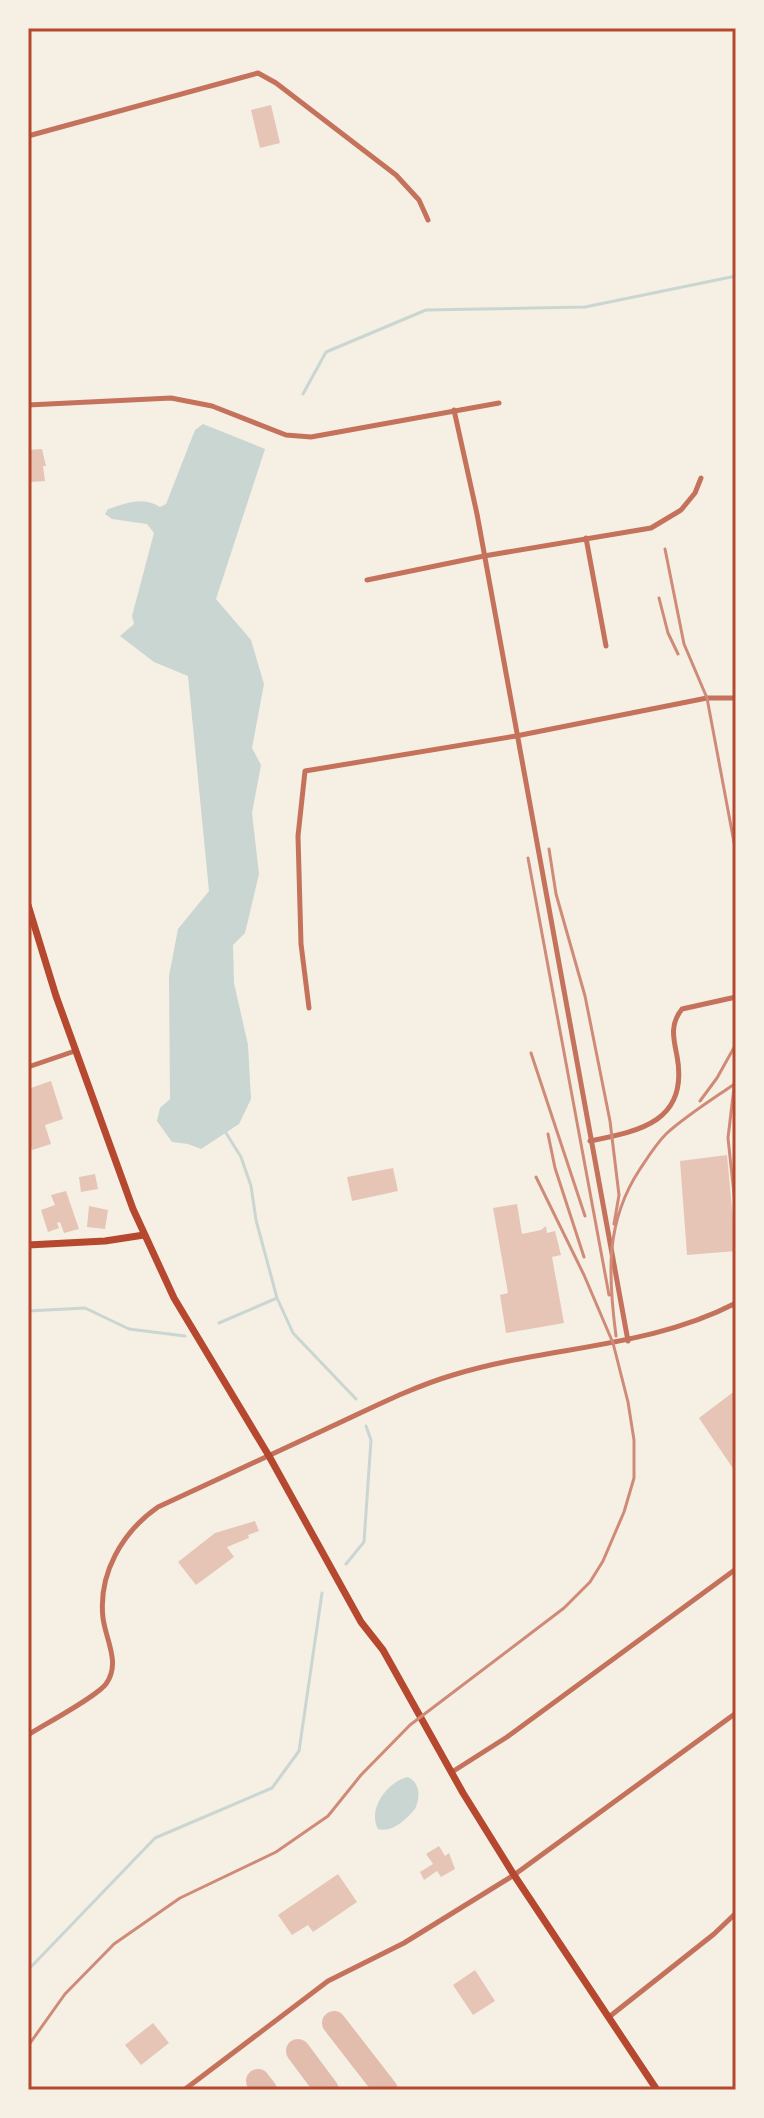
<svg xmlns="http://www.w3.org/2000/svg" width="764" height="2118" font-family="Rubik,sans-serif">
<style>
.water{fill:#c9d6d2}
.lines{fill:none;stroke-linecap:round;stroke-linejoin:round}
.stream{stroke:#c9d6d2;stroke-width:3}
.taxiway{stroke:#e2bdae;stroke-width:24}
.building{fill:#e6c5b7}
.minor{stroke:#c5725c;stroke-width:5}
.secondary{stroke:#b5482f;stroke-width:7}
.primary{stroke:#b5482f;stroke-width:7}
.rail{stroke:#cf8b77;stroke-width:3}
.neatline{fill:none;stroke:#b5482f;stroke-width:3}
</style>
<rect width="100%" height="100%" fill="#f6efe4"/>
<path class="water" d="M203 424 265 449 216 599 251 640 264 684 252 748 261 765 252 813 259 874 245 933 233 945 234 983 248 1045 251 1099 239 1124 201 1149 188 1144 172 1142 157 1121 160 1108 170 1099 169 976 178 929 209 891 188 676 154 662 120 636 134 624 132 616 154 533 147 524 112 519 105 514 108 509C127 503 142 496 160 507L166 504 195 430Z
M408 1777C421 1784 420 1797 415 1809 406 1819 393 1833 378 1829 367 1809 388 1781 408 1777Z"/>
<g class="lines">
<path class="stream" d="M303 394 326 352 426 310 585 307 736 276
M226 1133 241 1157 251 1186 256 1220 277 1298 293 1333 356 1399
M28 1311 85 1308 129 1329 185 1336
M219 1323 277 1298
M346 1564 364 1542 371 1440 366 1426
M28 1970 155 1838 272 1788 299 1751 322 1593"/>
<path class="taxiway" d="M334 2023 386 2090
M298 2051 327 2090
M258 2081 265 2090"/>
</g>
<path class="building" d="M271 105 280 143 260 148 251 110Z
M42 449 46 466H43L45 481 31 482 28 450Z
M51 1081 63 1119 45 1125 51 1144 32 1150 28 1140V1089Z
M727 1155 736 1251 687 1255 680 1161Z
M393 1168 398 1191 352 1201 347 1177Z
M95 1174 98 1189 81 1192 79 1177Z
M66 1191 79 1229 64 1233 60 1222 57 1223 59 1228 48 1232 41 1210 55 1205 51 1195Z
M517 1204 522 1234 541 1230 546 1226 547 1233 555 1231 561 1255 552 1257 564 1323 506 1333 500 1295 508 1293 493 1208Z
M89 1206 108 1210 105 1229 87 1227Z
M736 1390V1469L734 1470 699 1418Z
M255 1521 259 1531 248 1535 249 1538 227 1547 234 1557 196 1585 178 1562 215 1533Z
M439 1846 445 1856 449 1853 455 1869 441 1877 437 1871 424 1880 420 1872 433 1864 426 1854Z
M338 1874 357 1902 313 1932 308 1925 292 1935 278 1915Z
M475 1970 495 2001 473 2015 453 1985Z
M153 2023 169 2043 141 2065 125 2045Z"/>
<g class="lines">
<path class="minor" d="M28 136 258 73 276 83 396 175 419 200 428 220
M28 405 171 398 212 406 286 435 311 437 499 403
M454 410 477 514 628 1341
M586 538 606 646
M367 580 484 556 651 528 681 510 695 493 701 478
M309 1008 301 944 298 836 305 771 516 736 707 698H736
M28 1067 75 1051
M590 1141C641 1131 689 1121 677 1056 673 1037 670 1024 682 1009L736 997
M28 1735C45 1724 96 1697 106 1684 121 1663 106 1641 103 1618 98 1574 122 1532 158 1507 213 1481 269 1456 324 1430 366 1411 409 1388 453 1375 547 1346 647 1349 736 1303
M452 1772 507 1737 736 1569
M609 2017 714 1934 736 1913
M184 2090 328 1981 404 1943 514 1875 736 1713"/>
<path class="secondary" d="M28 1245 105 1241 144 1235"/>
<path class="primary" d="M28 905 56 996 133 1209 174 1298 269 1456 361 1622 383 1650 463 1793 514 1875 657 2090"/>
<path class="rail" d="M665 549 684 644 707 698 736 853
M659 598 668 633 678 654
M549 849 556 894 585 996 610 1121 619 1195 614 1224
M528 858 609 1295
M531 1053 585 1216
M735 1079 728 1138 736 1213
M700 1101 717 1078 736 1044
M548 1134 555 1168 584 1257
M616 1336C608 1275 605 1222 640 1169 648 1157 656 1144 666 1134 687 1115 713 1099 736 1083
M28 2046 65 1994 114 1944 180 1898 276 1852 328 1816 361 1775 410 1725 564 1608 590 1582 603 1561 624 1512 634 1478V1440L628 1402 613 1343 584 1275 536 1177"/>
</g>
<rect width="764" height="2118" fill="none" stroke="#f6efe4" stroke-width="60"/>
<rect x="30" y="30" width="704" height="2058" class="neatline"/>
</svg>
